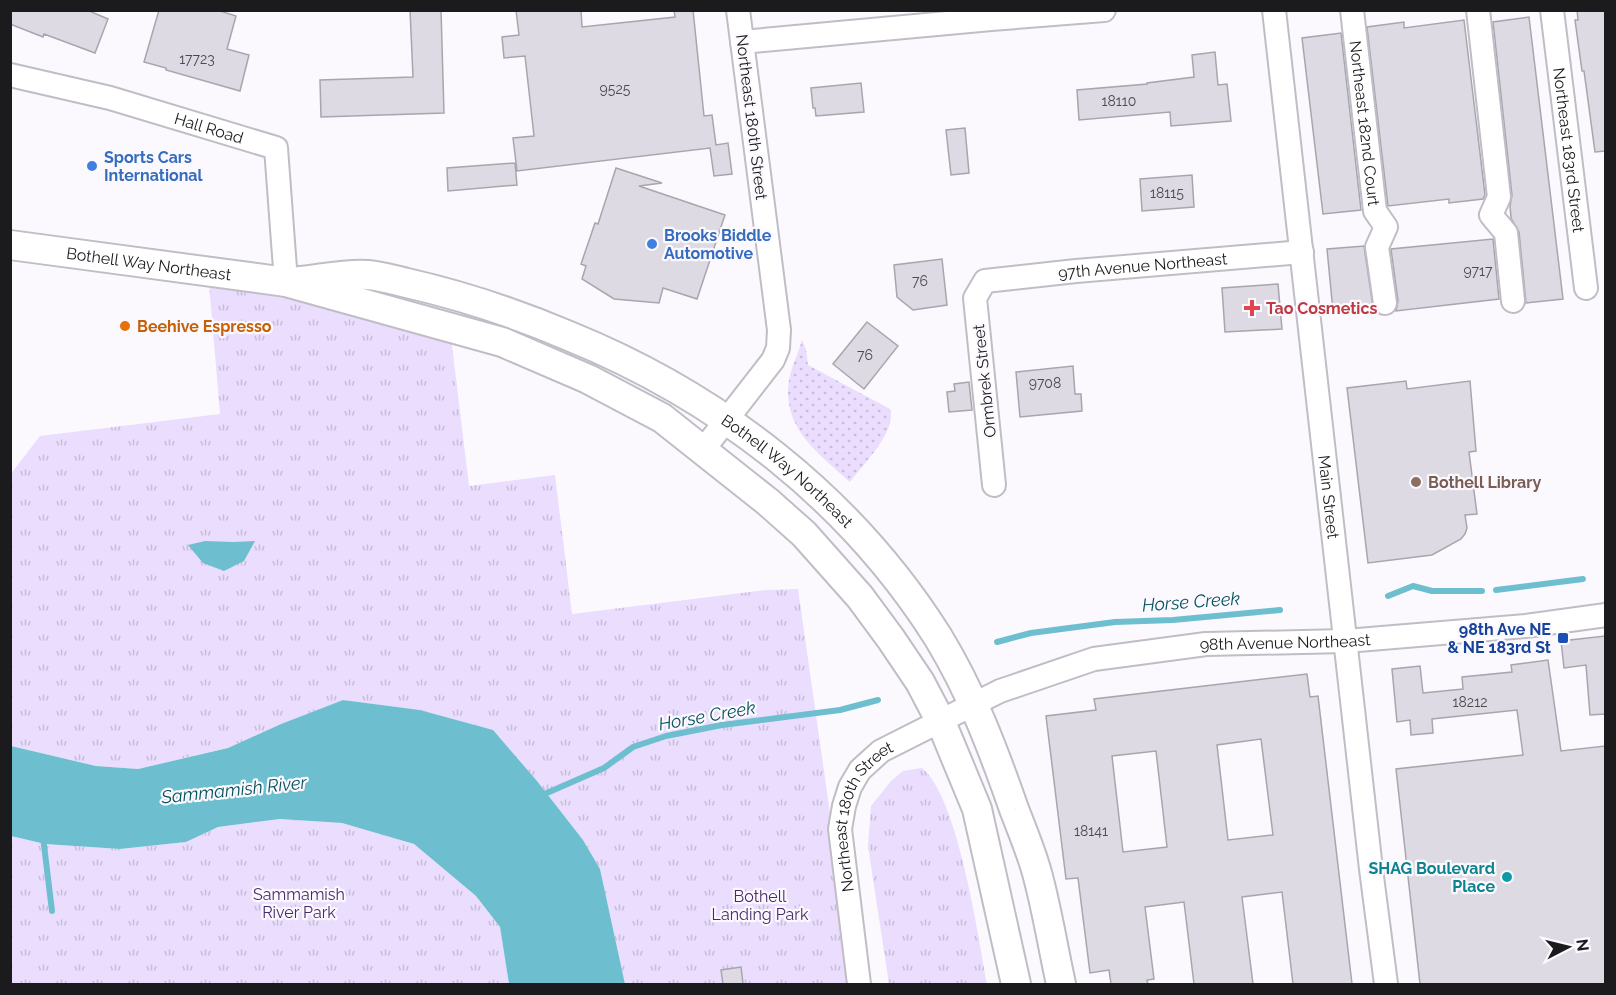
<svg xmlns="http://www.w3.org/2000/svg" width="1616" height="995" font-family="Raleway,sans-serif">
<style>
.grass{fill:url(#grass-dots)}
.park{fill:url(#park-tufts)}
.water{fill:#6dbfcf}
.lines{fill:none;stroke-linecap:round;stroke-linejoin:round}
.stream{stroke:#6dbfcf;stroke-width:6}
.building{fill:#dedae3;stroke:#a8a5ae;stroke-width:1.5;fill-rule:evenodd}
.minor-casing{stroke:#c0bdc6;stroke-width:26}
.major-casing{stroke:#c0bdc6;stroke-width:32}
.minor{stroke:#fff;stroke-width:22}
.major{stroke:#fff;stroke-width:28}
.shop-dot{fill:#3f7fe0;stroke:#fbf9fe;stroke-width:2}
.health-dot{fill:#e0444e;stroke:#fbf9fe;stroke-width:2}
.food-dot{fill:#e8710a;stroke:#fbf9fe;stroke-width:2}
.education-dot{fill:#8d6e63;stroke:#fbf9fe;stroke-width:2}
.transit-dot{fill:#1a4fb4;stroke:#fbf9fe;stroke-width:2}
.culture-dot{fill:#0f9aa8;stroke:#fbf9fe;stroke-width:2}
.labels{text-anchor:middle;stroke-width:4.5;stroke-linejoin:round;paint-order:stroke}
.number-label{font-size:14px;fill:#4c4a4e}
.street-label{font-size:16px;fill:#1b1a1d;stroke:#fbf9fe}
.shop-label{font-size:16px;font-weight:bold;fill:#366cbe;stroke:#fbf9fe;text-anchor:start}
.health-label{font-size:16px;font-weight:bold;fill:#be3a42;stroke:#fbf9fe;text-anchor:start}
.food-label{font-size:16px;font-weight:bold;fill:#c56008;stroke:#fbf9fe;text-anchor:start}
.education-label{font-size:16px;font-weight:bold;fill:#785e54;stroke:#fbf9fe;text-anchor:start}
.transit-label{font-size:16px;font-weight:bold;fill:#164399;stroke:#fbf9fe;text-anchor:end}
.culture-label{font-size:16px;font-weight:bold;fill:#0d838f;stroke:#fbf9fe;text-anchor:end}
.park-label{font-size:16px;fill:#4a2a6d;stroke:#fbf9fe}
.water-label{font-size:18px;font-style:italic;fill:#05525d;stroke:#fbf9fe}
</style>
<defs>
<pattern id="grass-dots" width="8" height="8" patternUnits="userSpaceOnUse" patternTransform="scale(1.5)"><rect width="8" height="8" fill="#eaddfe"/><path d="M2 2h.1M6 6h.1" fill="none" stroke="#c8bdd9" stroke-width="1.8" stroke-linecap="round"/></pattern>
<pattern id="park-tufts" width="24" height="20" patternUnits="userSpaceOnUse" patternTransform="scale(1.5)"><rect width="24" height="20" fill="#eaddfe"/><path d="M3 7l-1-3M5 7V3M7 7l1-3M15 17l-1-3M17 17v-4M19 17l1-3" fill="none" stroke="#c8bdd9"/></pattern>
</defs>
<rect width="100%" height="100%" fill="#fbf9fe"/>
<path class="grass" d="M802 340 806 349 808 365 890 409C897 432 863 464 850 482 817 452 779 426 790 375 793 363 799 352 802 340Z"/>
<path class="park" d="M208 272 450 329 469 486 555 475 572 614 766 590 798 589 831 820 852 984H625L600 869 583 840 537 781 492 730 420 710 343 700 281 724 228 748 138 769 96 766 11 746 10 475 40 436 220 414Z
M922 768C958 797 978 936 987 984H889L868 846 871 806 891 781 903 771Z
M280 819 342 823 414 844 476 896 500 927 509 984H11V836L45 844 120 849 186 842 218 827Z"/>
<path class="water" d="M205 541 233 542 255 541 244 561 224 571 203 563 188 545Z
M343 700 420 710 493 730 537 781 583 840 600 869 625 984H509L500 927 476 896 414 844 342 823 280 819 218 827 186 842 120 849 45 844 11 836V746L96 766 138 769 228 748 281 724Z"/>
<g class="lines">
<path class="stream" d="M1496 590 1583 579
M1388 596 1413 586 1432 591H1482
M997 642 1031 633 1115 622 1173 620 1280 610
M540 796 604 768 633 747 666 736 722 725 840 710 878 700
M43 837 52 911"/>
</g>
<path class="building" d="M10 10H87L108 19 95 53 44 34 43 37 10 24Z
M159 10H217L236 16 227 49 249 55 240 91 166 70V68L144 62Z
M410 10H441L444 113 321 117 320 80 413 77Z
M516 10H581L582 27 675 17 674 10H693L704 116 712 115 716 145 728 143 732 174 714 176 710 148 517 171 513 138 534 136 525 56 504 58 502 37 519 35Z
M1577 10H1605V151L1595 152 1584 71H1582L1575 20H1578Z
M1529 17 1563 299 1526 303 1519 232 1511 218 1510 206 1512 195 1493 22Z
M1464 20 1485 195 1483 199 1449 203V199L1388 206 1367 27 1404 22V28Z
M1341 33 1361 210 1323 214 1302 38Z
M1215 52 1218 85 1227 84 1231 121 1171 126 1170 112 1079 120 1077 90 1147 84V83L1194 77 1192 55Z
M861 83 864 112 816 116 815 108H813L811 88Z
M965 128 969 173 951 175 946 130Z
M515 163 517 185 448 191 447 168Z
M616 168 662 183 639 186 725 215 697 299 663 288 659 303 614 299 582 279 586 266 581 264 595 223 598 224Z
M1192 175 1194 207 1142 211 1140 179Z
M1493 239 1499 299 1396 311 1398 301 1391 249Z
M1364 246 1373 307 1333 311 1327 249Z
M942 259 947 305 913 310 897 297 894 265Z
M1278 284 1282 329 1225 332 1222 288Z
M867 322 898 346 864 389 833 364Z
M1073 366 1075 394H1081L1082 411 1020 417 1016 372Z
M1406 381 1407 389 1470 381 1476 451 1469 452 1477 514 1465 515 1467 528 1465 534 1461 539 1432 555 1368 563 1347 388Z
M969 382 972 410 949 412 947 392 955 391 954 384Z
M1605 636V714L1590 715 1586 665 1564 668 1561 641Z
M1548 660 1561 751 1605 746V984H1420L1396 769 1523 755 1517 710 1432 719 1433 733 1411 735 1410 720 1397 722 1392 669 1420 666 1423 693 1463 689 1462 677 1512 672 1511 665Z
M1307 674 1310 697 1318 696 1352 984H1293L1282 892 1242 897 1253 984H1194L1184 902 1145 907 1154 979 1147 980 1148 984H1111L1109 970 1090 973 1078 878 1066 879 1046 716 1096 710 1094 699ZM1261 739 1273 835 1228 840 1217 745ZM1156 751 1167 847 1123 852 1112 756Z
M741 967 743 984H723L721 970Z"/>
<g class="lines">
<g class="minor-casing">
<g id="minor">
<path id="s1" d="M1274 10 1371 869 1386 984"/>
<path id="s2" d="M1352 10 1375 211 1386 227 1377 247 1385 303"/>
<path d="M1478 10 1499 197 1491 215 1506 233 1513 301"/>
<path id="s3" d="M1552 10 1586 288"/>
<path d="M742 42 991 19 1104 10"/>
<path id="s4" d="M10 75 110 98 276 148 286 282"/>
<path d="M703 450 773 360 778 348 779 330 738 10"/>
<path id="s5" d="M994 485 975 298 985 281 1076 271 1302 252"/>
<path id="s6" d="M859 984 840 829 844 806 850 787 860 770 881 751 1000 691 1094 659 1206 644 1346 641 1526 626 1606 615"/>
</g>
</g>
<g class="major-casing">
<g id="major">
<path id="s7" d="M10 245 286 282 502 342 588 379 662 418 768 502 804 534 860 597 891 639 920 682 941 722 977 809 1016 984"/>
<path id="s8" d="M300 281C321 279 347 273 368 275 381 276 394 280 407 283 464 296 515 313 569 336 719 397 851 499 938 637 971 691 993 749 1014 809 1022 830 1031 851 1037 873 1047 909 1053 948 1061 984"/>
</g>
</g>
<use href="#minor" class="minor"/>
<use href="#major" class="major"/>
</g>
<g class="shop-dot">
<circle cx="92" cy="166" r="6"/>
<circle cx="652" cy="244" r="6"/>
</g>
<path class="health-dot" d="M1249 299h6v6h6v6h-6v6h-6v-6h-6v-6h6z"/>
<circle class="food-dot" cx="125" cy="326" r="6"/>
<circle class="education-dot" cx="1416" cy="482" r="6"/>
<rect class="transit-dot" x="1557" y="632" width="12" height="12" rx="3"/>
<circle class="culture-dot" cx="1507" cy="877" r="6"/>
<g class="labels">
<g class="number-label">
<text x="197" y="64">17723</text>
<text x="615" y="94">9525</text>
<text x="1119" y="106">18110</text>
<text x="1167" y="198">18115</text>
<text x="1478" y="276">9717</text>
<text x="920" y="286">76</text>
<text x="865" y="360">76</text>
<text x="1045" y="388">9708</text>
<text x="1470" y="707">18212</text>
<text x="1091" y="836">18141</text>
</g>
<g class="street-label">
<text transform="translate(752 117) rotate(83)" y="6">Northeast 180th Street</text>
<text dy="6" stroke="none"><textPath href="#s2" startOffset="114">Northeast 182nd Court</textPath></text>
<text dy="6" stroke="none"><textPath href="#s4" startOffset="206">Hall Road</textPath></text>
<text dy="6" stroke="none"><textPath href="#s3" startOffset="141">Northeast 183rd Street</textPath></text>
<text dy="6" stroke="none"><textPath href="#s7" startOffset="140">Bothell Way Northeast</textPath></text>
<text dy="6" stroke="none"><textPath href="#s5" startOffset="366">97th Avenue Northeast</textPath></text>
<text transform="translate(984 381) rotate(-96)" y="6">Ormbrek Street</text>
<text dy="6" stroke="none"><textPath href="#s8" startOffset="537">Bothell Way Northeast</textPath></text>
<text dy="6" stroke="none"><textPath href="#s1" startOffset="490">Main Street</textPath></text>
<text dy="6" stroke="none"><textPath href="#s6" startOffset="672">98th Avenue Northeast</textPath></text>
<text dy="6" stroke="none"><textPath href="#s6" startOffset="176">Northeast 180th Street</textPath></text>
</g>
<g class="shop-label">
<text x="104" y="163">Sports Cars<tspan x="104" dy="18">International</tspan></text>
<text x="664" y="241">Brooks Biddle<tspan x="664" dy="18">Automotive</tspan></text>
</g>
<g class="health-label">
<text x="1266" y="314">Tao Cosmetics</text>
</g>
<g class="food-label">
<text x="137" y="332">Beehive Espresso</text>
</g>
<g class="education-label">
<text x="1428" y="488">Bothell Library</text>
</g>
<g class="transit-label">
<text x="1551" y="635">98th Ave NE<tspan x="1551" dy="18">&amp; NE 183rd St</tspan></text>
</g>
<g class="culture-label">
<text x="1495" y="874">SHAG Boulevard<tspan x="1495" dy="18">Place</tspan></text>
</g>
<g class="park-label">
<text x="299" y="900">Sammamish<tspan x="299" dy="18">River Park</tspan></text>
<text x="760" y="902">Bothell<tspan x="760" dy="18">Landing Park</tspan></text>
</g>
<g class="water-label">
<text transform="translate(1191 602) rotate(-4)" y="6">Horse Creek</text>
<text transform="translate(707 716) rotate(-10)" y="6">Horse Creek</text>
<text transform="translate(234 790) rotate(-6)" y="6">Sammamish River</text>
</g>
</g>
<rect width="1616" height="995" fill="none" stroke="#1b1a1d" stroke-width="24"/>
<g transform="translate(1568 947) rotate(83)" stroke="#fbf9fe" stroke-width="4.5" paint-order="stroke">
<path d="M0-4.5L10 22L0 15L-10 22Z" fill="#1b1a1d"/>
<text y="-9" font-size="16" font-weight="bold" text-anchor="middle" fill="#1b1a1d">N</text>
</g>
</svg>
